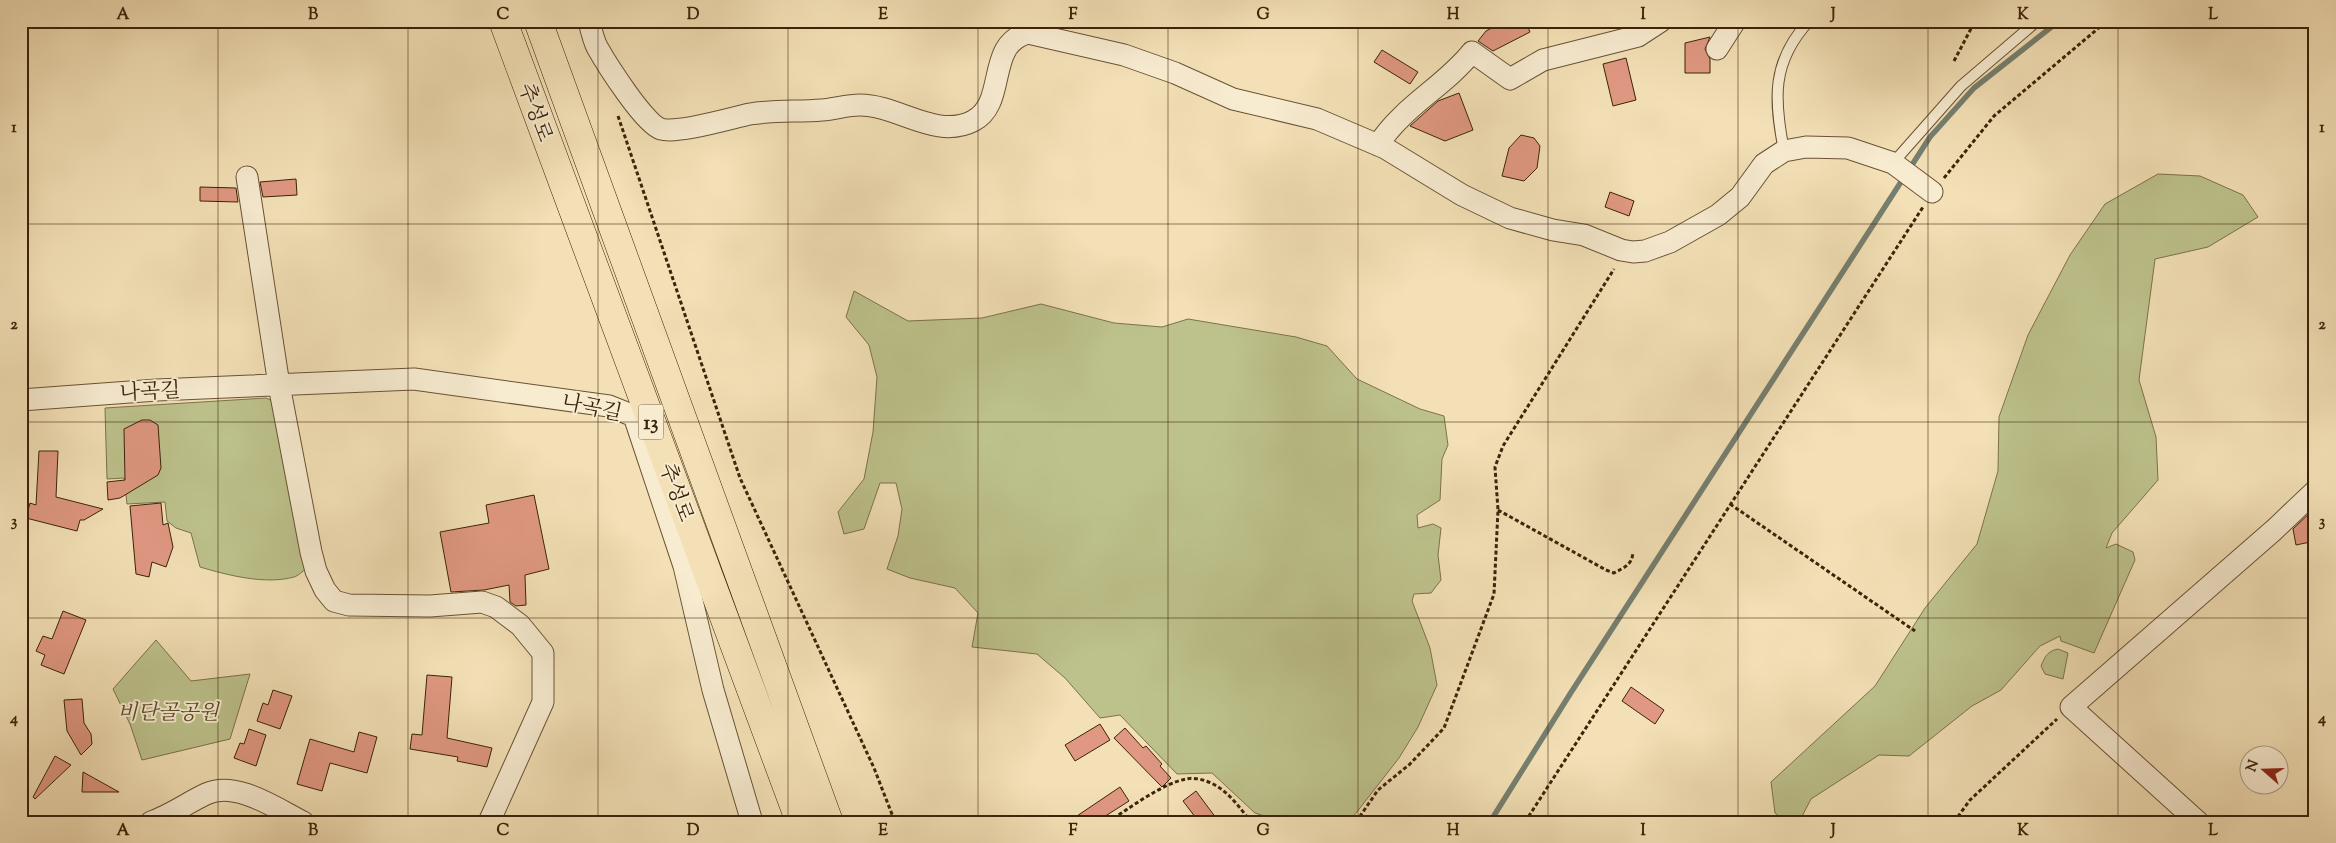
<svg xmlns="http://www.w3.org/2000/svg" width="2336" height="843" font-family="'Sorts Mill Goudy','Noto Serif KR',serif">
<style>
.green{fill:#bdc28c;stroke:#7c724a}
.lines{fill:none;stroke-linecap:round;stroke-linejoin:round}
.stream{stroke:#767f6f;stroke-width:5.5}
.building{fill:#e09882;stroke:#3c2309}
.lane-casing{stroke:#6a5234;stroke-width:12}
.street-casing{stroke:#6a5234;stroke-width:23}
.primary-casing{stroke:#3c2309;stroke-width:29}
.path{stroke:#3c2309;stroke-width:3;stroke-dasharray:4 2.5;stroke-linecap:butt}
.lane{stroke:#f7ebd0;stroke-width:10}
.street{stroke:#f7ebd0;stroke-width:21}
.primary{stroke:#f3e0b6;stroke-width:28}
.grid{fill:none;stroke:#3c2309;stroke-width:1;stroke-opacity:0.55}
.labels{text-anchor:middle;stroke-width:4;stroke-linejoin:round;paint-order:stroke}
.shield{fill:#f7ebd0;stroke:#745f45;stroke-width:1}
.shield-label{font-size:20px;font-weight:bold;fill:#3c2309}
.street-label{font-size:21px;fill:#3c2309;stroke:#f7ebd0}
.park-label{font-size:21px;font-style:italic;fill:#5c4b2a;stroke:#f7ebd0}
.neatline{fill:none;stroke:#3c2309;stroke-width:2}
.grid-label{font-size:16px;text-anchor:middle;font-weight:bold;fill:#3c2309}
</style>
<rect width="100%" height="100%" fill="#f3e0b6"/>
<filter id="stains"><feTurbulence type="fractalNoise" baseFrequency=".004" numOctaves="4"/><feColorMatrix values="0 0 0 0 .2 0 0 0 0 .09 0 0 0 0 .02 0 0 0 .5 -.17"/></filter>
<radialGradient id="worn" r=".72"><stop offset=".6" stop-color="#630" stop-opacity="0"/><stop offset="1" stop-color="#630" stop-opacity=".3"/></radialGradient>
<path class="green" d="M2158 174 2200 176 2243 195 2258 217 2208 247 2155 259 2139 380 2156 437 2158 480 2112 533 2106 548 2116 544 2133 552 2135 560 2094 653 2061 641 2060 636 2040 646 2001 690 1972 706 1909 756 1879 755 1811 799 1799 822H1786L1775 813 1771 782 1875 686 1925 608 1977 544 1998 471 1999 417 2028 335 2070 255 2105 204Z
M854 291 908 321 982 318 1041 304 1114 323 1162 327 1188 319 1296 337 1327 346 1357 379 1420 409 1444 416 1448 445 1442 459 1440 500 1417 515 1418 528 1433 524 1441 528 1438 555 1441 580 1431 593 1414 594 1412 601 1430 648 1437 685 1418 727 1399 758 1349 822H1282L1255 813 1212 773 1177 774 1120 715 1100 718 1065 678 1037 654 972 647 978 613 955 588 910 578 887 569 898 536 902 509 896 483H880L864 529 844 534 838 512 864 479 873 432 877 377 869 345 846 317Z
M266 398 275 402 307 568C303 571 298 576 294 577 265 585 227 575 200 567L191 533 176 528 167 521 165 502 127 504 124 478 107 479 105 408Z
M156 640 191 681 250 674 230 739 142 760 130 724 113 689Z
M2058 649 2068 653 2063 679 2045 674 2041 666C2045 656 2048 651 2058 649Z"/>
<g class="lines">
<path class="stream" d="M1490 822 1570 694 1930 137 1974 88 2059 21"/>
</g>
<path class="building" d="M1505 21H1525L1530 32 1493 51 1478 41 1486 31Z
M1710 37 1705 49 1710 59V73H1685V43Z
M1382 50 1418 72 1410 84 1374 62Z
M1626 58 1636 100 1613 106 1603 64Z
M1459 93 1473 130 1445 141 1410 126 1438 101Z
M1521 135 1534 138 1540 146 1537 168 1524 181 1502 176 1509 148Z
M296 179 297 195 263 197 260 182Z
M200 187 236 188 238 202 200 201Z
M1610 192 1634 201 1629 216 1605 207Z
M142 420H150L158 425 161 468 158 475 120 498 108 500 107 482 125 480 124 429Z
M39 451H58L56 497 103 509 84 520H80L77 531 26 518 30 503 36 505Z
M534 495 549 569 525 575 526 605 516 606 510 602 509 585 484 590 451 592 440 532 489 523 486 505Z
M161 503 163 525 168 523 173 547 166 567 152 562 149 577 136 574 130 506Z
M2315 508V541L2296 545 2293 529Z
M63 611 86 620 64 674 41 665 45 655 36 651 43 636 52 639Z
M427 675 452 677 447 738 492 748 487 767 457 761 458 757 410 749 412 734 422 735Z
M1631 687 1664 710 1655 724 1622 701Z
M273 690 292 696 280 729 257 721 263 703 268 705Z
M82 699 84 723 91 734 92 744 81 755 67 731 64 700Z
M1100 724 1110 740 1075 761 1065 745Z
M1125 728 1143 748 1146 746 1162 764 1160 766 1171 778 1162 787 1114 738Z
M249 729 266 735 256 766 234 758 240 743 244 744Z
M359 732 377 737 367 773 330 763 322 791 297 784 310 739 354 752Z
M55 756 71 765 35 799 33 797Z
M83 772 119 792H82Z
M1120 787 1129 801 1096 822H1068Z
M1196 791 1219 822H1199L1183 801Z"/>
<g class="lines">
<g class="lane-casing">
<path id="lane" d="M1784 151C1774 100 1771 62 1809 21
M1893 163 1961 86 2037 21"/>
</g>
<g class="street-casing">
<path id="street" d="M589 21C591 29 593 39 597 47 606 63 645 125 661 129 678 134 731 118 750 114 774 110 798 112 822 110 835 109 847 105 860 105 898 105 936 140 973 121 1008 103 985 44 1028 33L1124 55 1175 73 1233 99 1317 119 1385 148 1462 195 1510 218 1553 230 1584 235 1621 250 1633 252 1645 251 1670 242 1718 215 1740 197 1764 164 1784 151 1806 147 1848 148 1893 163 1932 192
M1717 49 1735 21
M1378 145C1403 106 1444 87 1472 52L1510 79 1543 60 1638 36 1661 21
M247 177 279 385 311 552 316 571 325 590 334 601 349 605 430 606 482 602 496 607 520 625 543 653V702L489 822
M21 400 157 390 414 379 609 406 634 416 684 566 713 690 752 822
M151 822C171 815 187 803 206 794 236 780 277 809 303 822
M2198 822 2071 707 2274 530 2315 491"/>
</g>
<g class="primary-casing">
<path id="primary" d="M503 21 800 822
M538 21 829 822"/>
</g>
<path class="path" d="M1954 61 1975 21
M618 116 740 478 874 768 895 822
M1944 178 1994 116 2107 21
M1730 504 1915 631
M1498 510 1606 570 1614 573C1625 567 1632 565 1633 552
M1108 822C1128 809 1163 783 1186 779 1195 777 1205 780 1213 784 1229 792 1240 808 1251 822
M1356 822 1378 790 1410 764 1444 728 1494 594 1498 510 1495 467 1503 446 1614 269
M1525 822 1923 207
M1954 822 1970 800 2057 719"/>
<use href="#lane" class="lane"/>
<use href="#street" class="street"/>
<use href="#primary" class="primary"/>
</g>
<path class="grid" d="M218 21V822M408 21V822M598 21V822M788 21V822M978 21V822M1168 21V822M1358 21V822M1548 21V822M1738 21V822M1928 21V822M2118 21V822M21 224H2315M21 422H2315M21 618H2315"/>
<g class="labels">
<rect class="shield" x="638.5" y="404.5" width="25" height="35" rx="4"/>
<g class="shield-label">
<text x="651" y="429">13</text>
</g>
<g class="street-label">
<text transform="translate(536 112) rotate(70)" y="7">추성로</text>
<text transform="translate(150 391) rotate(-3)" y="7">나곡길</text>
<text transform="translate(592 407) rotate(12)" y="7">나곡길</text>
<text transform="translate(677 492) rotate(70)" y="7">추성로</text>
</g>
<g class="park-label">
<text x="168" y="719">비단골공원</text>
</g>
</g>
<rect width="2336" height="843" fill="none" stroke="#f3e0b6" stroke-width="55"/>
<g transform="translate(2264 770) rotate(290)"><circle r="24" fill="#f7ebd0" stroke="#ac9b80"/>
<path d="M0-4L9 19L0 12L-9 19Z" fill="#8f2418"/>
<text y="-8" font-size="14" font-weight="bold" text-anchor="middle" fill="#3c2309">N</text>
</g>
<rect x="28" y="28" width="2280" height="788" class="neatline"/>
<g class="grid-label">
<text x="123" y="19">A</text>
<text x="313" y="19">B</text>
<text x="503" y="19">C</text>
<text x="693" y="19">D</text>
<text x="883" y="19">E</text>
<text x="1073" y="19">F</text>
<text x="1263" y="19">G</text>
<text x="1453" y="19">H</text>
<text x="1643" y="19">I</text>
<text x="1833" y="19">J</text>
<text x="2023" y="19">K</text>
<text x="2213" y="19">L</text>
<text x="14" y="132">1</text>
<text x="2322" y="132">1</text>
<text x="14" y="329">2</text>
<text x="2322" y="329">2</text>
<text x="14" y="526">3</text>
<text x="2322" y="526">3</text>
<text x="14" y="723">4</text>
<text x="2322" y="723">4</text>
<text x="123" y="835">A</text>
<text x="313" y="835">B</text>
<text x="503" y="835">C</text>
<text x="693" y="835">D</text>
<text x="883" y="835">E</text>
<text x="1073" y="835">F</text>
<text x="1263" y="835">G</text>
<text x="1453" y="835">H</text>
<text x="1643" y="835">I</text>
<text x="1833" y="835">J</text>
<text x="2023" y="835">K</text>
<text x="2213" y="835">L</text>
</g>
<rect width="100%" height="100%" filter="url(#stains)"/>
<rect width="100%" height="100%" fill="url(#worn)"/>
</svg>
